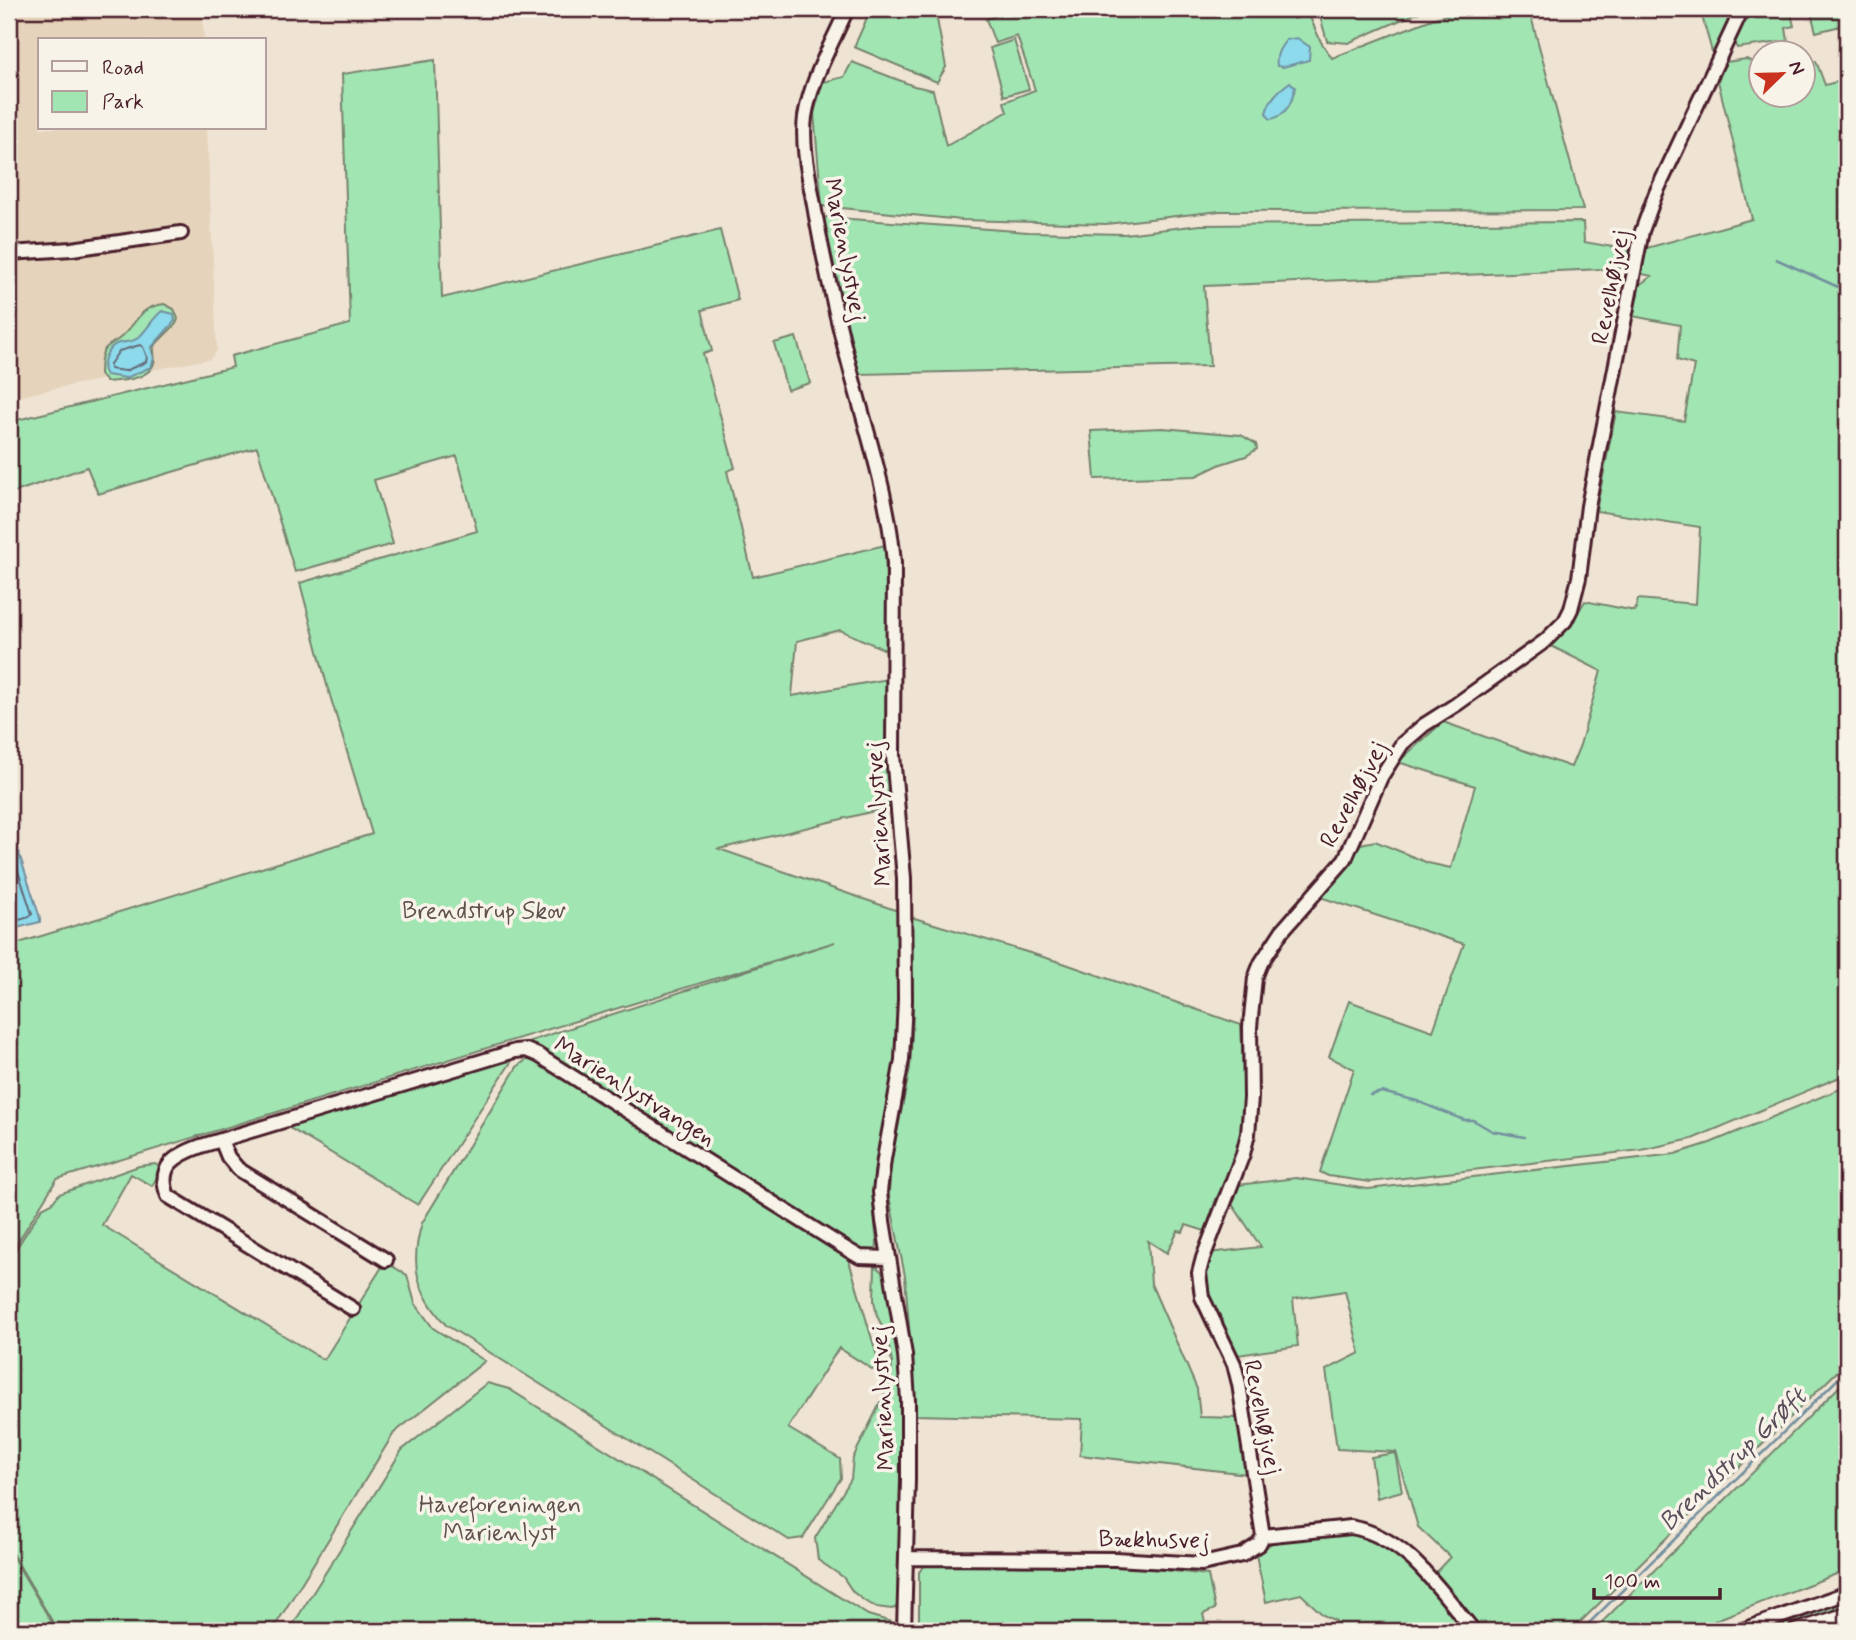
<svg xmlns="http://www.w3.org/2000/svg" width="1856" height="1640" font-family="Mynerve,sans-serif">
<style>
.built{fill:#e6d3bb}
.green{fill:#a1e6b2;stroke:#76826e;stroke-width:2}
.water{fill:#8cdaeb;stroke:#728f9e;stroke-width:2}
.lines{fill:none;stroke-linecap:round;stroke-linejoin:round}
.shore{stroke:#646a78;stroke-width:2}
.stream{stroke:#728f9e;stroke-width:2.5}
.minor-casing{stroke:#4a1f2b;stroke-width:18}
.minor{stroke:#f7f3e8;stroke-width:12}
.labels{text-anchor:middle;stroke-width:7;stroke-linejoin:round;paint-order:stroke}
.street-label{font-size:24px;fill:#4a1f2b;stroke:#f7f3e8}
.park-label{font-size:24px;fill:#60514d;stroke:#f7f3e8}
.water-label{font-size:26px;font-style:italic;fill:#5a4e5b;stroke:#f7f3e8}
</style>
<rect width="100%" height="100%" fill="#efe4d4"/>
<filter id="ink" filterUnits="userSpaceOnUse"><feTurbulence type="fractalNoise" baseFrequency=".0143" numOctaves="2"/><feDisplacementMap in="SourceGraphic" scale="14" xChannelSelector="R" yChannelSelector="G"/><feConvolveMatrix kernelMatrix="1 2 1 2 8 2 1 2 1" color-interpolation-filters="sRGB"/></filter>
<g filter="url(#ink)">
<path class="built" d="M9 9H202L204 40H40V128H207L217 351 210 359 52 389 9 399Z"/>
<path class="green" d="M871 9H935L946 67 937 82 854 47Z
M992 9H1290L1293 19 1309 15 1321 42 1332 58 1432 19 1468 9H1472L1479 18 1499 9H1529L1583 210 1220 211 1106 224 962 220 822 206 814 113 823 82 844 77 852 62 914 86 933 90 946 146 1007 112 1004 102 1035 90 1017 36 995 43 986 19 995 16Z
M1318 9H1426L1348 43 1327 41Z
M1700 9H1738L1714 59Z
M1747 9H1790L1794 26 1786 28 1788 41 1737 48 1732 39Z
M1810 9H1847V33L1845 25 1816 32Z
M1014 40 1029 89 1004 96 990 48Z
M1746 59 1761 66 1762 94H1804V63L1816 61 1825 85 1847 79V1074L1692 1139 1641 1150 1370 1182 1328 1176 1320 1172 1354 1069 1329 1057 1349 1001 1433 1031 1464 944 1320 897 1343 869 1356 845 1375 841 1428 863 1451 868 1475 786 1398 762 1443 722 1571 767 1580 745 1601 671 1547 644 1571 624 1585 601 1635 611 1638 599 1696 604 1700 527 1596 511 1616 412 1684 421 1694 365 1677 360 1680 325 1632 316 1639 285 1652 276 1638 273 1643 249 1752 219 1718 81 1726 62Z
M435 60 442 298 720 230 738 300 702 310 712 351 703 354 735 468 727 471 753 577 885 545 888 651 840 630 797 641 792 696 888 679 885 743 891 807 719 849 901 912 899 1040 893 1087 874 1173 873 1204 877 1244 876 1250 868 1254 849 1243 527 1042 835 942 57 1179 9 1256V946L372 834 328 689 300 583 477 531 457 456 374 480 393 544 295 572 257 447 98 494 87 467 9 494V422L233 367 231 356 350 324 342 74Z
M823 217 1028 232 1125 234 1200 225 1583 222 1584 242 1630 250 1627 268 1204 286 1210 366 859 374Z
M164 304 174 309 178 319 176 324 154 346C153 352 156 358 154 363 149 380 120 381 106 382L100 375C100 368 100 359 103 352 106 345 114 343 120 338 138 323 138 307 164 304Z
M796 337 810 383 787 390 774 343Z
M1163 428 1241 435 1256 444 1257 449 1246 456 1221 464 1196 476 1095 479 1091 431Z
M911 917 1063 963 1241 1025 1245 1121 1235 1163 1216 1199 1205 1231 1186 1225 1183 1232 1178 1231 1167 1253 1148 1241 1151 1284 1197 1389 1200 1417 1239 1418 1248 1474 1080 1455 1082 1419 916 1415 905 1276 889 1196 891 1162 910 1068 913 1016Z
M515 1056 418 1205 288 1127 290 1123Z
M526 1060H536L847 1254 879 1363 875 1371 839 1348 788 1428 840 1459 841 1478 803 1538 789 1540 446 1325C417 1292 409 1266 422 1223L517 1067Z
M1847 1086V1362L1571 1631H1480L1433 1575 1450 1557 1418 1527 1396 1452 1337 1449 1326 1370 1360 1353 1345 1291 1293 1299 1298 1346 1238 1355 1211 1303 1204 1279 1209 1253 1261 1247 1230 1201 1238 1185 1296 1178 1368 1189 1675 1154 1710 1143Z
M155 1164 162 1169 152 1186 131 1174 102 1225 324 1360 385 1262 407 1275 415 1303 433 1328 485 1361 394 1433 272 1631H58L9 1548V1260L42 1208 52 1203 59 1194 139 1166Z
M875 1265 884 1274 897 1348 901 1394 899 1594 897 1607 892 1609 876 1607 866 1602 853 1592 843 1577 818 1560 815 1538 851 1479 853 1458 891 1381 892 1363 887 1336 877 1316 874 1301Z
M1847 1379V1570L1721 1618 1694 1631H1593Z
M487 1383 509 1389 868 1615 892 1622V1631H289L402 1450Z
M1395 1453 1402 1491 1377 1498 1371 1457Z
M1349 1532 1361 1534 1413 1566 1468 1631H1341L1336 1621 1323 1615 1301 1594 1266 1602 1256 1555 1277 1539Z
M9 1551 57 1631H9Z
M1103 1563 1208 1575 1215 1609 1203 1614 1207 1631H919V1572L926 1564Z
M1847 1600V1608L1781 1631H1758Z"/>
<path class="water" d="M1297 38 1310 47 1309 60 1283 67 1277 66C1275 55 1280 48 1286 40Z
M1290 82 1295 87C1293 101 1286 117 1270 119L1266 113C1270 98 1278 91 1290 82Z
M162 311 174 314 175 321 151 348 154 358 151 367 126 378 106 375C99 366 107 346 119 343 127 341 133 343 140 336 148 328 153 318 162 311Z
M9 834 13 835 40 918V922L9 930Z"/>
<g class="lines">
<path class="shore" d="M140 345 143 347 147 357 146 362 125 371 110 369V364L119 351Z
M9 843 32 914 29 917 9 923"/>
<path class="stream" d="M1776 259 1847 291
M1370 1095 1382 1092 1417 1101 1464 1120H1473L1492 1131 1524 1137
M1581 1631 1847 1370"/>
<g class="minor-casing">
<path id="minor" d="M847 9C832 44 811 79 805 117 801 149 811 185 816 217 826 272 839 328 854 383 870 443 889 500 894 563L893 755 904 878 905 1000 902 1060 884 1159 880 1192 883 1221 905 1355 908 1401V1480L904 1631
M9 253 72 249 181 233
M221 1140 228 1157 238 1169 386 1260
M353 1309 168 1196C156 1166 176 1155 201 1146L515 1051 526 1050 538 1055 848 1250 860 1257 888 1258
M1263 1536 1239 1384 1234 1364 1202 1297 1199 1273 1203 1258 1243 1154 1248 1134 1251 1098 1250 1027 1255 978 1261 963 1282 931 1345 859 1381 777 1402 744 1424 725 1457 704 1545 641 1565 621 1571 609 1579 578 1588 506 1642 231 1656 193 1742 9
M1263 1536 1351 1527C1407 1537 1440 1591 1474 1631
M906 1558 1115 1559 1202 1564 1242 1555 1259 1544 1263 1536
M1740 1631 1847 1593
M1795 1631 1847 1614"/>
</g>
<use href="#minor" class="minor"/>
</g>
</g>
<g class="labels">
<g class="street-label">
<text transform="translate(846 250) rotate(79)" y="8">Marienlystvej</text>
<text transform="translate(1610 287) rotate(-79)" y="8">Revelhøjvej</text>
<text transform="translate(1353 794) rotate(-62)" y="8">Revelhøjvej</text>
<text transform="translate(878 814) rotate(-94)" y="8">Marienlystvej</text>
<text transform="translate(635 1091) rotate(32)" y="8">Marienlystvangen</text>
<text transform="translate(882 1398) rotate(-93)" y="8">Marienlystvej</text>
<text transform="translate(1263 1417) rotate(79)" y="8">Revelhøjvej</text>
<text transform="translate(1154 1539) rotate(1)" y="8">Bækhusvej</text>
</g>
<g class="park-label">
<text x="484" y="918">Brendstrup Skov</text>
<text x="500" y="1512">Haveforeningen<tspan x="500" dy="28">Marienlyst</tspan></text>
</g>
<g class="water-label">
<text transform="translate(1732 1459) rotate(-44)" y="9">Brendstrup Grøft</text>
</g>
</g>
<rect width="1856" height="1640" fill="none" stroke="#f7f3e8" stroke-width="35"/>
<rect x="18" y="18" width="1821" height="1605" fill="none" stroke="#4a1f2b" stroke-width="2.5" filter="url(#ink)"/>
<rect x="38" y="38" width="228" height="91" fill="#f7f3e8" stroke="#b29e9c" stroke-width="2"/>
<rect x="52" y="61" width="35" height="10" fill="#f7f3e8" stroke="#b29e9c" stroke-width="2"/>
<text x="102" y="74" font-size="21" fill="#4a1f2b">Road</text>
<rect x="52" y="91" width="35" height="21" fill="#a1e6b2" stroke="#b29e9c" stroke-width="2"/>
<text x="102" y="108" font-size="21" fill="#4a1f2b">Park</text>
<g transform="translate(1782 74) rotate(67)"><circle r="33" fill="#f7f3e8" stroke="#b29e9c" stroke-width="2"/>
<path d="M0-5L12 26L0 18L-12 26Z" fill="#c8321e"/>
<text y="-10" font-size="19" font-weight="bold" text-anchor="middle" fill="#4a1f2b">N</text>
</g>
<path d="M1594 1588v10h126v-10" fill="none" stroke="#4a1f2b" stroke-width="3.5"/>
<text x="1604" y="1588" font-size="21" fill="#4a1f2b" stroke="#f7f3e8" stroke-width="5" paint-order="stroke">100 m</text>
</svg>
